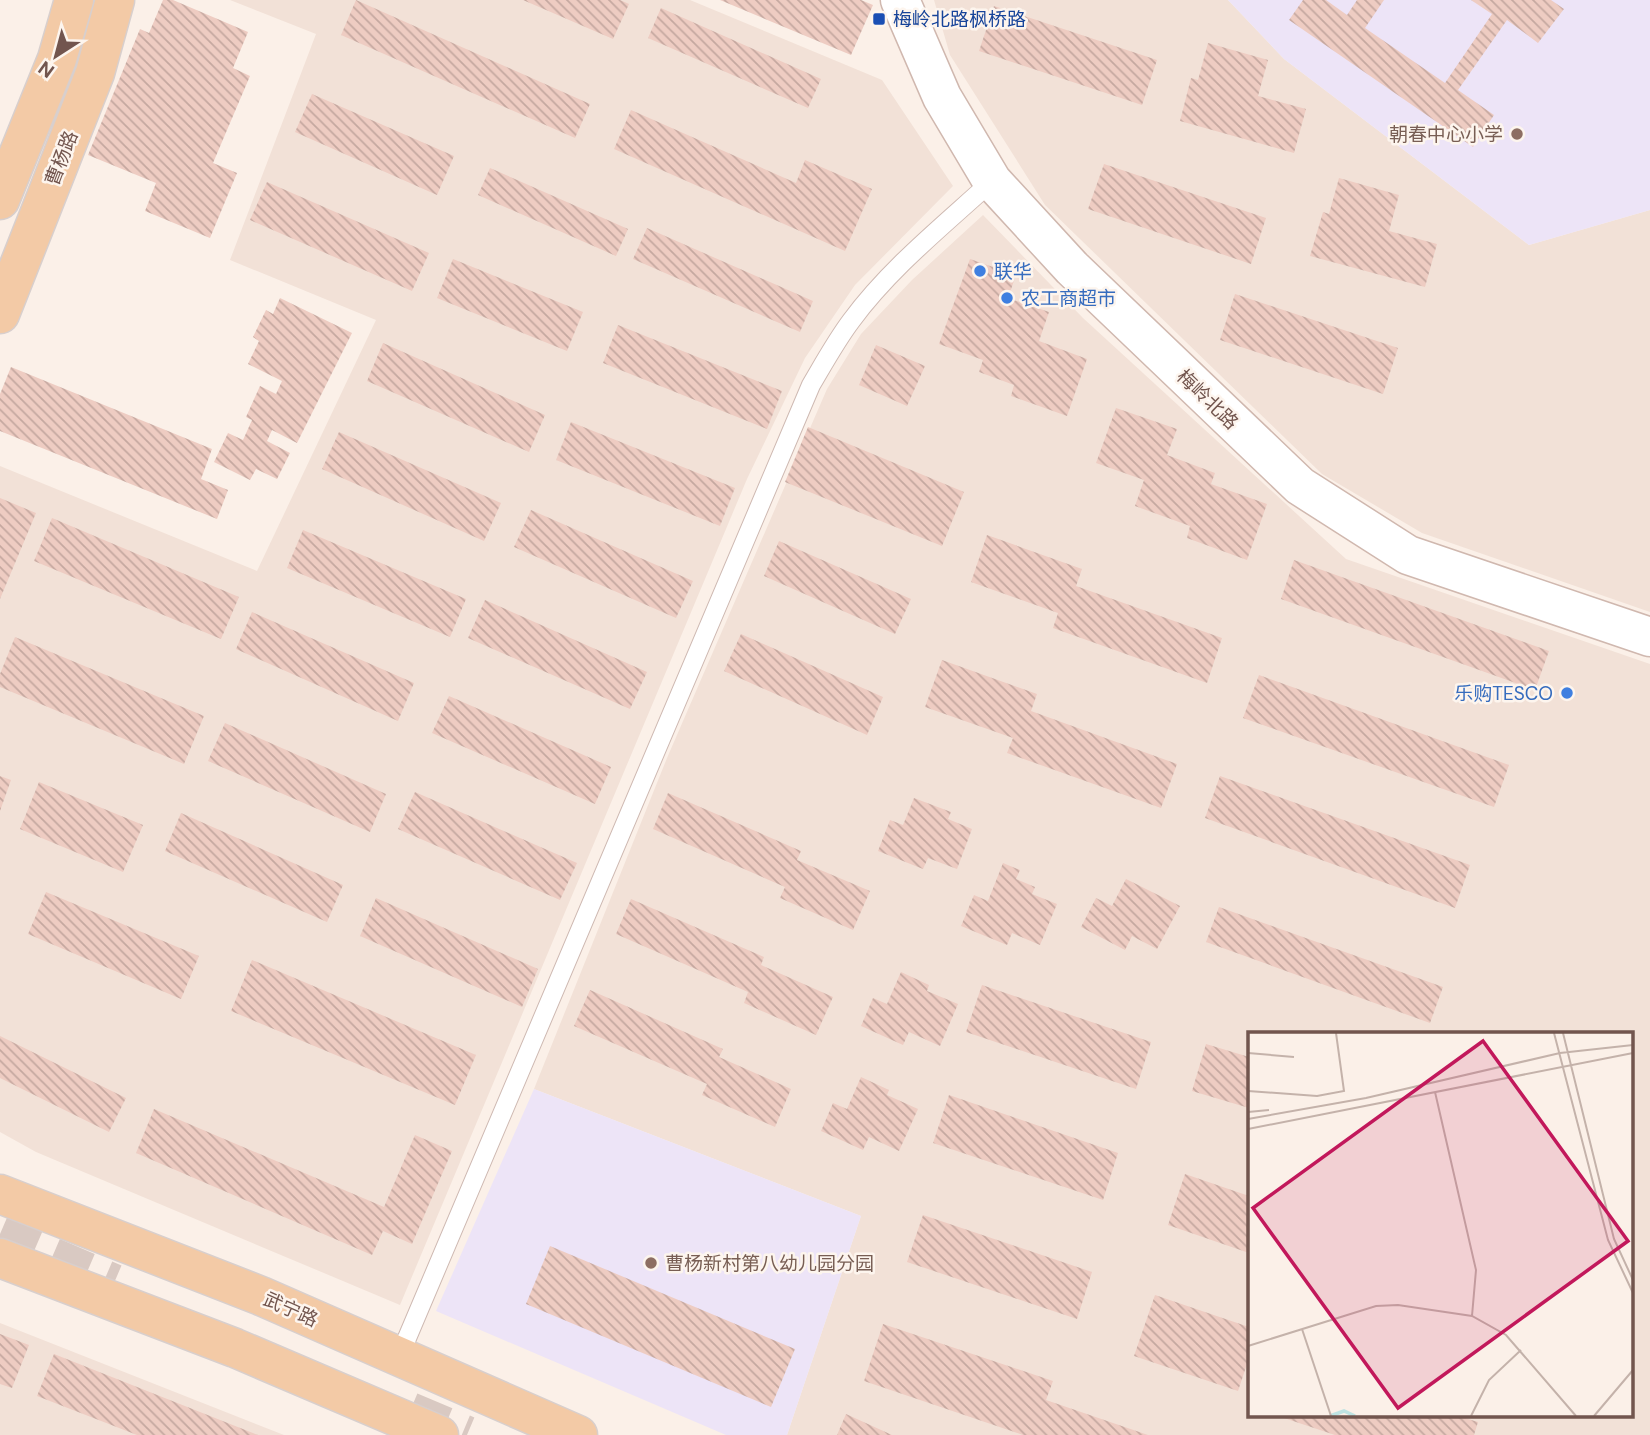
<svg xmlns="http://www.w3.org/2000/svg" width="1650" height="1435" font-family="'DM Sans','Noto Sans SC',sans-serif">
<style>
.residential{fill:#f2e1d7;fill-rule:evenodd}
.education{fill:#ede4f7}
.building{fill:url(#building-back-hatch)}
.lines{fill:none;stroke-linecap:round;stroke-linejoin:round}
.highway-tunnel{stroke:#d9c9c2;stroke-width:38;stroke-dasharray:38 19;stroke-linecap:butt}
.lane-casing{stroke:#ceb9b2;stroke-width:20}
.secondary-casing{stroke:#d0b8af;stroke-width:41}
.primary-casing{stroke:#d8cfcd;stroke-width:41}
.lane{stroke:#fff;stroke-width:18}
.secondary{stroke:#fff;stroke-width:38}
.primary{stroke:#f3caa6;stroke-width:38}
.transit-dot{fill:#1a4fb4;stroke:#fdf5ee;stroke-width:2.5}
.education-dot{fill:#8d6e63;stroke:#fdf5ee;stroke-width:2.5}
.shop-dot{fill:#3f7fe0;stroke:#fdf5ee;stroke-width:2.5}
.labels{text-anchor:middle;stroke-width:5;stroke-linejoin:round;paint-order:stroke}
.transit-label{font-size:19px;fill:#164399;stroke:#fdf5ee;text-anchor:start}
.education-label{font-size:19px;fill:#785e54;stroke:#fdf5ee;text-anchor:end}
.street-label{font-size:19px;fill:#72554e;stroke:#fdf5ee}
.shop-label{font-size:19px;fill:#366cbe;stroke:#fdf5ee;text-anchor:start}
.inset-river{fill:none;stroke:#bee3e2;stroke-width:3.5}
.inset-road{fill:none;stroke:#c4b2aa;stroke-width:2}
.view{fill:#c2185b;fill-opacity:0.15;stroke:#c2185b;stroke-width:3.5}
.inset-edge{fill:none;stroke:#72554e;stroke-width:3.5}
</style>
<defs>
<pattern id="building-back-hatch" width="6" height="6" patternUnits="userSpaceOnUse" patternTransform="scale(1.75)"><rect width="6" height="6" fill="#eeccc2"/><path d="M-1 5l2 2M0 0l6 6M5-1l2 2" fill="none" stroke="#c5a8a0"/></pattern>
</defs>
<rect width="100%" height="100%" fill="#fbf0e8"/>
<path class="residential" d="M230 0H690L882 80 953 186 855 285 805 358 747 479 400 1305 36 1152 0 1132V466L257 571 376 320 230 260 316 34Z
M934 0H1228L1284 59 1529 245 1650 210V612L1422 533 1322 474 1045 205 950 55Z
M983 215 1083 318 1346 559 1650 664V1435H787L861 1216 534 1089 667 758 827 389 861 334 912 280ZM1249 1034H1631V1416H1249Z
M0 1323 284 1435H0Z"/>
<path class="education" d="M1228 0H1650V210L1529 245 1284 59Z
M534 1089 861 1216 787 1435H726L436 1311Z"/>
<path class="building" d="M163 0H173L248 32 233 68 250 76 213 163 237 173 210 238 145 211 156 183 88 155 140 29 149 33Z
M356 0 590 104 575 138 341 35Z
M523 0H620L629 4 613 39Z
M720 0H861L873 5 851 55Z
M1303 0H1326L1347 15 1357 0H1384L1365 28 1445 83 1492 14 1471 0H1551L1564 9 1538 43 1507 20 1458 90 1494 115 1473 147 1289 20Z
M994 6 1157 60 1142 105 979 51Z
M661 8 821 79 808 108 648 38Z
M1208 43 1268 60 1258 96 1306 109 1294 153 1180 121 1191 78 1198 80Z
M312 94 454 156 437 195 295 132Z
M631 110 796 183 805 160 872 189 845 251 614 149Z
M1104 164 1266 218 1251 264 1088 209Z
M490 168 628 229 616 256 478 195Z
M1339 178 1399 195 1389 231 1437 244 1425 287 1310 256 1323 212 1329 214Z
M267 182 429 253 412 291 250 220Z
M647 228 813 301 800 332 633 259Z
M453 259 583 312 567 351 437 298Z
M970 259 1016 275 1008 298 1049 312 1039 341 1087 359 1067 416 1011 396 1014 385 979 372 983 360 939 344Z
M1235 294 1398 348 1383 394 1220 340Z
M280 298 352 333 297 443 272 430 267 441 290 453 277 479 256 469 250 480 214 462 228 433 243 440 252 420 246 417 260 386 276 394 282 381 248 364 259 341 253 337 266 310 273 314Z
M618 325 782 391 767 429 603 363Z
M383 343 545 415 529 452 367 381Z
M876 345 925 366 907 406 859 385Z
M11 367 212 449 201 479 228 490 217 519 0 431V394Z
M1116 408 1177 429 1167 455 1215 473 1211 484 1267 504 1247 560 1187 538 1190 526 1135 506 1144 480 1096 463Z
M571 422 735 488 720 526 556 460Z
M808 427 964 492 942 546 785 482Z
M339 432 501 503 484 541 322 469Z
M0 498 36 513 0 599Z
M531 510 693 581 676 618 514 547Z
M52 518 239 597 221 639 34 561Z
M303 530 466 599 450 637 287 568Z
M987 535 1082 569 1076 586 1222 638 1207 683 1053 628 1058 613 971 582Z
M779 541 911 599 895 634 764 576Z
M1294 560 1549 651 1535 690 1281 599Z
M485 600 647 672 630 709 468 638Z
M252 612 414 683 398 721 236 649Z
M741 634 883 697 867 735 724 671Z
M15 637 204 716 184 764 0 687V674Z
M942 660 1037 694 1031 711 1177 764 1161 808 1007 753 1013 738 925 707Z
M1259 675 1509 765 1494 807 1243 718Z
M449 696 611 767 595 804 432 733Z
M225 723 386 794 370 832 208 761Z
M0 776 11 780 0 811Z
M1220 776 1470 865 1455 908 1205 818Z
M39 782 143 825 123 872 20 829Z
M415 792 577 863 560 900 398 829Z
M668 793 801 851 797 860 870 891 853 930 780 898 785 887 653 829Z
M914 798 951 812 948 819 972 829 957 869 928 858 923 869 878 851 890 820 903 825Z
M181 813 343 885 327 922 165 851Z
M1003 863 1020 870 1016 879 1035 887 1032 894 1057 904 1040 945 1012 933 1007 945 961 926 974 895 988 901Z
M1126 879 1180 906 1157 949 1132 936 1125 950 1081 927 1096 898 1112 906Z
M46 892 199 956 181 999 28 934Z
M376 898 538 969 522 1007 360 936Z
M631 899 764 957 761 965 833 997 816 1035 744 1003 748 992 616 934Z
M1219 907 1443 987 1430 1023 1206 942Z
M252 960 476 1055 455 1105 231 1011Z
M901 972 929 985 927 991 958 1004 940 1046 909 1032 903 1045 861 1026 873 998 887 1004Z
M982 985 1151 1042 1136 1089 966 1032Z
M590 990 723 1049 719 1057 791 1089 775 1127 702 1095 707 1084 574 1026Z
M0 1036 126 1098 109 1132 0 1078Z
M1206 1044 1249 1057V1108L1192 1091Z
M861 1077 889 1090 887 1095 918 1109 899 1151 869 1137 863 1150 821 1131 833 1103 847 1109Z
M949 1095 1118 1153 1103 1200 933 1143Z
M154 1109 384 1207 415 1135 452 1151 412 1244 383 1231 372 1255 136 1153Z
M1185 1174 1249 1196V1253L1168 1225Z
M923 1215 1092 1272 1077 1319 907 1262Z
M550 1246 795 1349 771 1407 526 1304Z
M1155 1295 1249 1327V1358L1238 1391 1134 1356Z
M883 1324 1053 1381 1046 1400 1148 1435H1023L864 1381Z
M0 1334 29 1345 12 1388 0 1384Z
M54 1354 258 1435H137L37 1396Z
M846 1414 892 1435H837Z
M1278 1416H1458L1478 1422 1474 1435H1335Z"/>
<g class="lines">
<path class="highway-tunnel" d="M0 1234 114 1283
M410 1411 467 1435"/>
<g class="lane-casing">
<path id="lane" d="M399 1357 811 385C824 363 836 341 851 321 890 268 944 225 992 181"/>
</g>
<g class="secondary-casing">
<path id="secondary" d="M900 0 942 97 992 181 1072 268 1300 486 1408 555 1650 637"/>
</g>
<g class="primary-casing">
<path id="primary" d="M0 200 57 59 74 0
M0 314 95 73 115 0
M0 1194 261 1296 578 1435
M0 1258 235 1348 439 1435"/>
</g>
<use href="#lane" class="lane"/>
<use href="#secondary" class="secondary"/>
<use href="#primary" class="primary"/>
</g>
<rect class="transit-dot" x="872" y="12" width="14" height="14" rx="3.5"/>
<g class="education-dot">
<circle cx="1517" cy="134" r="7"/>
<circle cx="651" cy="1263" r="7"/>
</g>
<g class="shop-dot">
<circle cx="980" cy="271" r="7"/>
<circle cx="1007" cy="298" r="7"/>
<circle cx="1567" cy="693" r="7"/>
</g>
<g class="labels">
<g class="transit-label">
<text x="893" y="26">梅岭北路枫桥路</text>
</g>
<g class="education-label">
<text x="1503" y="141">朝春中心小学</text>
<text x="665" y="1270" text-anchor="start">曹杨新村第八幼儿园分园</text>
</g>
<g class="street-label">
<text transform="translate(61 158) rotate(-69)" y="7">曹杨路</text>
<text transform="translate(1208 399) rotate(44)" y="7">梅岭北路</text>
<text transform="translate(291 1309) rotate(24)" y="7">武宁路</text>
</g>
<g class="shop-label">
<text x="994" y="278">联华</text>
<text x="1021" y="305">农工商超市</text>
<text x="1553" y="700" text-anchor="end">乐购TESCO</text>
</g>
</g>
<g transform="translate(1248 1032)">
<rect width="385" height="385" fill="#fbf0e8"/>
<path class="inset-river" d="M82 384 96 379 107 384"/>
<path class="inset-road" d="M306 1 360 208 385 261M315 1 366 207 385 248M0 21 46 25M0 59 69 64 96 59 88 1M187 60 228 238 224 284M0 80 21 78M0 87 118 66 312 21 385 13M0 97 385 21M54 297 83 384M0 314 128 274 150 273 224 284 258 303 328 384M223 384 241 348 273 318M346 384 385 338"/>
<path class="view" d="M235 9 380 209 150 376 5 176Z"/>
<rect width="385" height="385" class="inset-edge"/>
</g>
<g transform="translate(56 56) rotate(216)" stroke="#fdf5ee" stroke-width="5" paint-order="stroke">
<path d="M0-5L12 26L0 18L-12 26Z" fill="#72554e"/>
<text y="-10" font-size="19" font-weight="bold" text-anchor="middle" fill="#72554e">N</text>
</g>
</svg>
